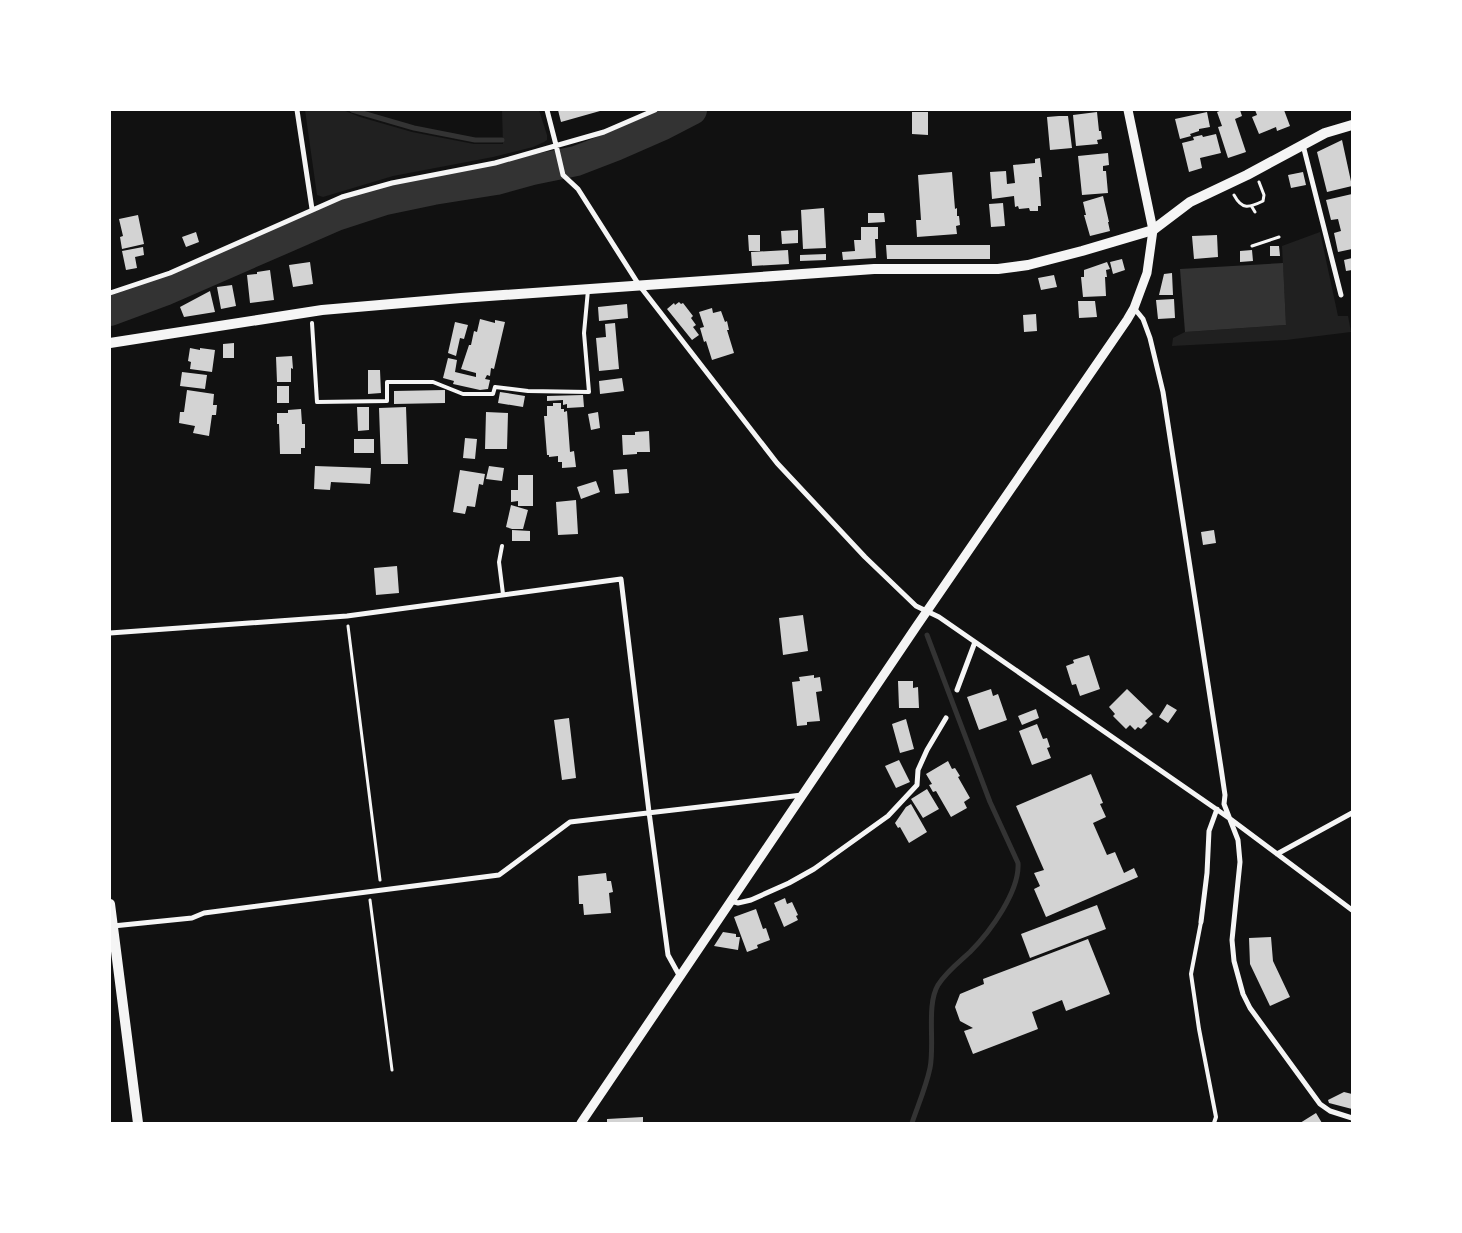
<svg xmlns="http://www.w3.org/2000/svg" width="1462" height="1233" font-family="'Archivo Narrow',sans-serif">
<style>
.green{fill:#202020}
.water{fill:#333}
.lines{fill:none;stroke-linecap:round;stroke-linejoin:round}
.stream{stroke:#333;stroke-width:5}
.river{stroke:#333;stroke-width:30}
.building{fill:#d3d3d3}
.path{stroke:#f5f5f5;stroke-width:3}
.service{stroke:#f5f5f5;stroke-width:4}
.minor{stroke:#f5f5f5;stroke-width:5}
.tertiary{stroke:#f5f5f5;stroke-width:9}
.secondary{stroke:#f5f5f5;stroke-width:10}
</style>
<rect width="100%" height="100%" fill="#111"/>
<path class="green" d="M305 110H343L360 117 412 132 474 144H503L502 110H539L547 135V140L544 142 533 147 493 157 393 176 323 197 317 195Z
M1320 232 1338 316H1348L1351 332 1286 340 1172 346 1173 338 1185 332 1286 325 1282 246Z"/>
<path class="water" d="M1283 263 1286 325 1185 332 1180 269Z"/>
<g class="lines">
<path class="stream" d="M352 110 414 128 475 140H502
M912 1123C918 1105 926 1087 930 1068 935 1044 926 1005 938 985 946 972 959 962 970 952 990 932 1020 891 1018 863L990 802 927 635"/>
<path class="river" d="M110 311 164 291 336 216 385 200 433 190 496 180 532 170 576 161 615 146 663 125 692 110"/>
</g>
<path class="building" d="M558 110H600V111L561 122Z
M1222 110H1240L1242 116 1235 119 1246 152 1228 158 1218 127 1222 126 1217 112Z
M1255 110H1284L1290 126 1277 131 1276 127 1259 134 1252 117 1257 115Z
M912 112H928V135L912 134Z
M1097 112 1099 131H1101L1102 139 1097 140 1098 144 1076 146 1073 115Z
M1207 112 1210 127 1199 129V131L1190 134 1191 136 1180 139 1175 119Z
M1059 116H1068L1072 148 1050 150 1047 117Z
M1216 134 1221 153 1200 158 1202 168 1189 172 1182 143 1194 140 1193 137 1202 135 1203 137Z
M1342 140 1352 186 1327 192 1317 152Z
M1108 153 1109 165 1103 166V171H1106L1108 193 1082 195 1078 156Z
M1040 158 1042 177H1039L1041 206H1038V211H1030L1029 208 1019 209 1018 206 1015 207 1014 196 992 199 990 172 1006 171 1007 184 1015 183 1013 165 1035 163V159Z
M952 172 955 209 957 208V216H959L960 225 956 226 957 234 917 237 916 220H921L918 175Z
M1303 172 1306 185 1291 188 1288 175Z
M1352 194V249L1338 252 1334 233 1341 231 1338 219 1331 220 1326 200Z
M1103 196 1109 222H1108L1110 231 1090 236 1084 215H1086L1083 202Z
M1003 203 1005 226 991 227 989 204Z
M824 208 826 248 803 249 801 210Z
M868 213H884L885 222 868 223Z
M138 215 144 244 122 249 120 237 123 236 119 219Z
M861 227H878V239H875L876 258 843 260 842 252 855 251 854 240H861Z
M798 230V243L782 244 781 231Z
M196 232 199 242 186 247 182 237Z
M748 235H760V251H749Z
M1217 235 1218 257 1194 259 1192 236Z
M886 245H990V259H887Z
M1270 246H1279L1280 256H1270Z
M143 247 144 255 135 257 137 268 126 270 122 251Z
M788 250 789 264 752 266 751 252Z
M1252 250 1253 261 1240 262V251Z
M826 254V260L800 261V255Z
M1352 258V270L1346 271 1344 260Z
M1122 259 1125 270 1113 274 1110 262Z
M310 262 313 284 293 287 289 265Z
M1107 262 1110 269 1106 270 1107 277H1105L1106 296 1083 297 1081 277H1084V270Z
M270 270 274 300 250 303 247 275 257 274V272Z
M1172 273 1173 295H1159L1164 274Z
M1054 275 1057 287 1041 290 1038 278Z
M232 285 236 306 221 309 217 287Z
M210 291 215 312 184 317 180 307Z
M1174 299 1175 318 1158 319 1156 300Z
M1078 301H1095L1097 317 1079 318Z
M679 302 681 304 683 303 693 316 691 318 696 325 693 327 699 335 692 340 667 309 674 303 675 305Z
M627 304 628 318 599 321 598 307Z
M712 308 713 313 721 311 725 322 727 321 729 330H727L734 353 712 360 706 341 704 342 700 328 704 327 699 312Z
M1036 314 1037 331 1024 332 1023 315Z
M480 319 495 323V320L505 322 494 369 491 368 490 376 487 375 485 379 490 380 488 389 480 390 453 384 454 381 443 378 448 358 457 360 455 372 476 377V373L461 369 469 345H471L474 331 477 332Z
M455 322 468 325 464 339 460 338 456 356 448 353Z
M615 323 619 369 599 371 596 338 606 337 605 324Z
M234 343V358H223V344Z
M190 348 200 350V348L215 350 212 372 190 369 191 362 188 361Z
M292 356 293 369 291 368V382H277L276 357Z
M368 370H380L381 393 368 394Z
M182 372 207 375 205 389 180 386Z
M622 378 624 391 600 394 599 381Z
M277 386H289V403H277Z
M187 390 214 394 213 405H217L216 415H212L209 436 193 433 195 426 179 423 180 412H184Z
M445 390V403L394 404V391Z
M500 392 525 396 523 407 498 403Z
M583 395 584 407 567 408V404L563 405V400L547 401V396Z
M553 403H561V409H564V412L567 411 570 452 574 451 576 467 562 468V462H558V456L549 457V455H547L544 416H547V406H553Z
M357 407H369V430L358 431Z
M406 407 408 464H381L379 408Z
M301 409 302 424H305V448H301V454H280L279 424H277V413H288V410Z
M486 412 508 413 507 449H485Z
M598 412 600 428 591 430 588 414Z
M649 431 650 452H637V454L623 455 622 435H635V432Z
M465 438 477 439 475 459 463 458Z
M354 439H374V453H354Z
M315 466 371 468 370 484 331 482 330 490 314 489Z
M489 466 504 468 502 481 486 479Z
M627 469 629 493 615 494 613 470Z
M460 470 485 474 483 485 479 484 475 507 467 506 465 514 453 512Z
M518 475H533V506H518V501L511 502V490H518Z
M596 481 600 492 581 499 577 487Z
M576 500 578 534 558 535 556 502Z
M511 505 528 510 523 529H512L506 527Z
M512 530 530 531V541H512Z
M1214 530 1216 543 1203 545 1201 532Z
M397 566 399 593 376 595 374 568Z
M803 615 808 651 783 655 779 618Z
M1089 655 1100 689 1080 696 1076 684 1072 685 1066 666 1074 663 1073 660Z
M814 675V678L820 677 822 691 816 692 820 721 807 722V725L797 726 792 682 800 681 799 677Z
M898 681H913V688L918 687 919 708H899Z
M991 689 993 696 998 694 1007 720 979 730 967 697Z
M1127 689 1153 714 1145 721 1147 723 1141 729 1138 727 1135 730 1130 725 1126 729 1113 716 1115 714 1109 707Z
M1167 704 1177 710 1168 723 1159 717Z
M1036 709 1039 718 1022 725 1018 716Z
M569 718 576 778 562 780 554 720Z
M906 719 914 749 900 753 892 724Z
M1037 724 1043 739 1047 738 1050 747 1047 748 1051 758 1032 765 1019 731Z
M899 760 910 782 896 788 885 766Z
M948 761 952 769 955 768 960 776 958 777 970 798 964 802 967 808 951 817 936 791 933 792 929 785 932 784 926 774Z
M1091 774 1103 803 1100 804 1106 817 1093 823 1107 855 1115 852 1124 873 1134 868 1138 877 1046 917 1034 889 1040 886 1034 873 1044 870 1016 806Z
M927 789 939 809 923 818 911 799Z
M911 804 927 832 909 843 900 827 898 828 895 823 906 807Z
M606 873 607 881H611L613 892 609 893 611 913 584 915 583 904H579L578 876Z
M785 898 787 904 792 902 798 915 796 916 798 920 784 927 774 903Z
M1097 905 1106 929 1030 958 1021 934Z
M756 909 763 929 766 928 770 940 757 945 758 948 747 952 734 917Z
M723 932 736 934V937H740L738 950 714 946Z
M1271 937 1273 961 1290 997 1270 1006 1250 964 1249 938Z
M1088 939 1110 994 1066 1011 1062 1000 1032 1012 1038 1029 973 1054 964 1031 973 1028 960 1021 955 1007 960 994 984 984 983 979Z
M1344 1092 1352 1094V1109L1329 1103 1328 1100Z
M1316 1113 1322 1123H1300Z
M643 1117V1123H607V1119Z"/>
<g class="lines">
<path class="path" d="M1234 195C1242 210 1249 208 1263 201L1264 195 1259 182
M1252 207 1255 212
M1252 246 1279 237
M348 626 380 880
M370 900 392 1070"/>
<path class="service" d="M312 323 317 402 387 401V382H433L463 394H493L495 387 528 391 589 392 584 333 588 290
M502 546 499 562 503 594
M1201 922 1191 974 1199 1029 1216 1117 1214 1123"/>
<path class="minor" d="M297 110 312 209
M547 110 556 145 563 175 578 189 639 285 777 463 865 557 916 606 939 617 1229 818 1352 910
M1303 145 1341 295
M110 293 170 273 342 197 392 183 495 163 604 132 655 110
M1134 308 1143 319 1150 338 1163 392 1221 768 1225 795 1224 804 1238 840 1240 862 1232 940 1234 961 1243 994 1250 1008 1320 1104 1330 1111 1352 1118
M110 633 347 616 621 579 649 812 668 955 679 975
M957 690 975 642
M1277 854 1352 813
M731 901 738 903 751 900 789 883 814 869 888 816 917 785 918 770 927 750 946 718
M1201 922 1207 873 1209 831 1217 809
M113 926 192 918 204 913 499 875 570 822 802 795"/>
<path class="tertiary" d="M581 1123 916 627 1127 320 1134 308 1147 273 1153 230 1128 110"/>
<path class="secondary" d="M110 343 322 310 461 298 874 269H998L1028 265 1082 251 1153 230 1190 202 1247 175 1325 133 1352 125
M110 904 138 1123"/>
</g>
<rect width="1462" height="1233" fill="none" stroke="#ffffff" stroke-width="222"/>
</svg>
